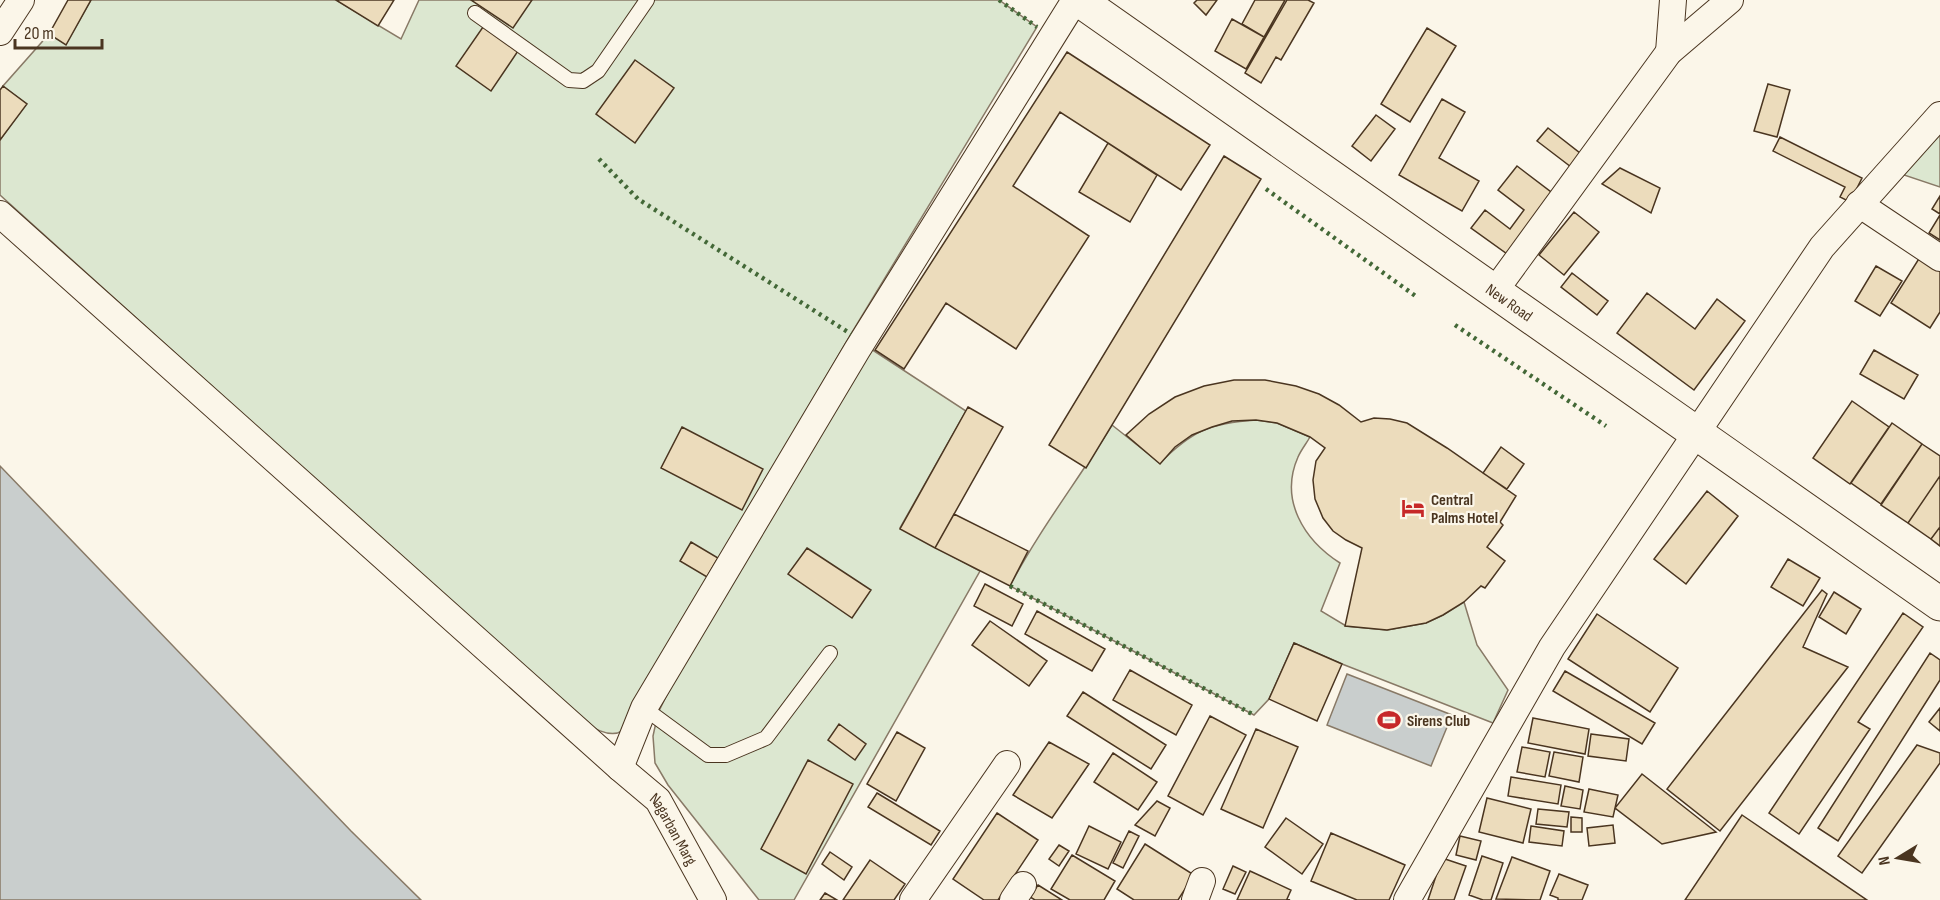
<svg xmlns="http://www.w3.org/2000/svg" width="1940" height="900" font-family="'Sofia Sans Condensed',sans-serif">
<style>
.green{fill:#dce7d0;stroke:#887966;stroke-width:1.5}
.water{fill:#c9cecd;stroke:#887966;stroke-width:1.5}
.building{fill:#ecdcbc;stroke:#4a3520;stroke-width:1.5}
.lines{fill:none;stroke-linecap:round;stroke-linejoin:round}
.service-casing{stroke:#4a3520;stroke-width:16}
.minor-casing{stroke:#4a3520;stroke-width:28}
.tertiary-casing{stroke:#4a3520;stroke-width:35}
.service{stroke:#fbf6e9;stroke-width:14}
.minor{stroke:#fbf6e9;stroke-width:26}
.tertiary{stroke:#fbf6e9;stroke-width:33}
.hedge{stroke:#436837;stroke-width:4.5;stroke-dasharray:3 4.5;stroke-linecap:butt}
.labels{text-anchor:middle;stroke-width:4.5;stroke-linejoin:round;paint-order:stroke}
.street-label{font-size:16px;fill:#4a3520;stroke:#fbf6e9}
.poi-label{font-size:16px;font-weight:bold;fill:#4a3520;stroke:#fbf6e9;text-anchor:start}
</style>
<rect width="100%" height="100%" fill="#fbf6e9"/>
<path class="green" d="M91 0H336L401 39 419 0H999L1037 27 851 334 632 709C631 713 631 719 629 723 616 748 583 722 570 712L246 417 0 195V140L26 104 3 86 49 34 66 44Z
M1940 134V187L1901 174Z
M868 347 966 411 900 528 980 571 794 900H759L668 785 655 763 653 736 658 713 676 676Z
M1256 420 1277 423 1310 437C1306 444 1301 450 1298 457 1279 500 1304 540 1340 563L1321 611 1346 626 1387 630 1426 623 1443 615 1464 602 1477 645 1508 690 1493 723 1342 664 1294 643 1269 699 1254 715 1010 586C1039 530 1079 479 1112 425L1160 463C1192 431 1210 423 1256 420Z"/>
<path class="water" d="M0 466 351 831 421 900H0Z
M1347 674 1452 715 1431 766 1327 725Z"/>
<path class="building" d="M68 0H91L66 45 49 34Z
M336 0H394L378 26Z
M471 0H532L513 28Z
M1197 0H1217L1206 15 1194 3Z
M1255 0H1285L1264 37 1242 24Z
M1287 0H1308L1314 3 1281 60 1276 57 1261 83 1245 73Z
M1232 19 1264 37 1246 69 1215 51Z
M483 27 518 51 491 91 456 66Z
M1427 28 1456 46 1410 122 1381 104Z
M1067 52 1210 145 1181 190 1060 112 1013 186 1089 236 1016 349 946 303 904 369 875 350Z
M635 60 674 88 635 143 596 114Z
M1768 84 1790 90 1777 137 1754 131Z
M3 86 27 104 0 140V90Z
M1442 99 1465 112 1439 158 1479 181 1462 211 1399 175Z
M1376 115 1395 129 1371 161 1352 146Z
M1548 128 1585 157 1575 170 1537 141Z
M1780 137 1862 178 1850 202 1840 197 1845 187 1773 151Z
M1108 143 1157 175 1130 222 1079 192Z
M1224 156 1261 179 1086 468 1049 445Z
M1517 166 1555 195 1510 256 1471 228 1485 210 1510 229 1524 210 1498 190Z
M1620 168 1660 188 1651 213 1602 184Z
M1940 196V214L1932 209Z
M1574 212 1599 232 1564 275 1539 255Z
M1940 215V240L1929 233Z
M1920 257 1940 270V312L1930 328 1891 303Z
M1876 266 1902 281 1880 316 1855 301Z
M1572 273 1608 301 1597 315 1561 287Z
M1647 293 1695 329 1717 299 1745 321 1694 390 1617 333Z
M1874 350 1918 375 1904 399 1860 374Z
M1234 380H1265L1296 386 1319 394 1339 405 1361 422 1374 418 1390 419 1407 423 1447 448 1516 496 1500 522 1503 525 1487 547 1505 561 1485 588 1481 586 1464 602 1443 615 1426 623 1387 630 1345 626 1362 548 1346 540 1333 531 1323 518 1315 499 1313 480 1316 461 1325 448 1310 437 1277 423 1256 420 1232 421 1212 427 1192 435 1175 447 1160 464 1126 435 1149 414 1175 397 1204 386Z
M1852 401 1889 427 1850 484 1813 458Z
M968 407 1003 427 935 548 900 529Z
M1892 423 1922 444 1881 504 1851 483Z
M682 427 763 469 742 510 661 468Z
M1922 444 1940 456V476L1908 523 1881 505Z
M1501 447 1524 464 1507 489 1483 473Z
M1940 476V527L1931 539 1908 523Z
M1707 491 1738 516 1686 584 1654 559Z
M954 514 1028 551 1010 586 935 548Z
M1940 527V546L1931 539Z
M691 542 718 558 707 577 680 561Z
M807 548 871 590 852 618 788 574Z
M1788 559 1820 578 1803 606 1771 587Z
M985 584 1023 604 1012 626 974 606Z
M1822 590 1827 594 1803 647 1848 667 1720 831 1667 789Z
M1834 592 1861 609 1846 634 1819 617Z
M1037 611 1105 649 1092 671 1025 634Z
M1903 613 1923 627 1858 722 1870 729 1799 834 1769 813Z
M1597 614 1678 668 1650 712 1568 659Z
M990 621 1047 661 1029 686 972 645Z
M1294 643 1342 664 1317 721 1269 699Z
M1930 653 1940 660V680L1838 841 1818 828Z
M1130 670 1192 705 1176 735 1113 700Z
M1565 671 1655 723 1642 744 1553 691Z
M1083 692 1166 745 1151 769 1067 716Z
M1940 708V731L1929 722Z
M1210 716 1246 735 1203 815 1168 796Z
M1533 718 1589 729 1585 754 1528 743Z
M839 724 866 744 855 760 828 740Z
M1256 729 1298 747 1263 828 1221 809Z
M897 732 925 748 896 801 867 784Z
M1591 734 1629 739 1626 761 1588 756Z
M1049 742 1089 764 1052 818 1013 795Z
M1917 745 1940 753V763L1862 873 1838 856Z
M1522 747 1550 752 1545 777 1517 772Z
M1554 752 1583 757 1579 782 1549 776Z
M1113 753 1157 782 1138 810 1094 782Z
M808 760 853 784 806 874 761 849Z
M1642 774 1716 832 1662 844 1615 808Z
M1511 777 1561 785 1558 804 1508 796Z
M1565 786 1583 790 1580 809 1561 806Z
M1589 789 1618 795 1613 817 1584 812Z
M877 793 940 831 931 845 868 807Z
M1487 798 1531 809 1523 843 1479 832Z
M1157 801 1170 808 1155 836 1135 825Z
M1538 809 1569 812 1567 827 1536 824Z
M997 813 1038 840 998 900H984L953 879Z
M1742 815 1867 900H1685Z
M1571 817 1582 818V832H1571Z
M1286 818 1323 844 1302 874 1265 847Z
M1613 825 1615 843 1589 846 1587 828Z
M1089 826 1121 842 1108 869 1076 854Z
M1531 826 1564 831 1562 846 1529 842Z
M1129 831 1139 836 1123 868 1113 863Z
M1331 833 1405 865 1389 900H1357L1311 881Z
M1460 836 1481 841 1476 860 1456 855Z
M1145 844 1194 875 1178 900H1134L1117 889Z
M1059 845 1069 851 1059 866 1049 859Z
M830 852 852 867 844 880 822 864Z
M1072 855 1115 881 1104 900H1070L1051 889Z
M1482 856 1503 863 1491 900H1483L1469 895Z
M1512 857 1550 871 1540 900 1496 899Z
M1442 858 1466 866 1454 900H1428Z
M870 860 905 884 894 900H843Z
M1233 866 1246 872 1235 894 1223 889Z
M1250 871 1291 890 1287 899 1290 900H1237Z
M1559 874 1588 885 1582 900H1558V898L1550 895Z
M1038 885 1062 900H1035L1030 897Z
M825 893 837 900H820Z"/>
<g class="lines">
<g class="service-casing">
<path id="service" d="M475 13 569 80 583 81 598 71 647 0
M644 708 708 755H726L766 738 830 653"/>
</g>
<g class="minor-casing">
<g id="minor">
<path d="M0 32 21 0"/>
<path d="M1669 52 1673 0"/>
<path d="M1859 204 1940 258"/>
<path id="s1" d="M0 214 620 768 658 800 713 900"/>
<path d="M1494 292 1669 52 1730 0"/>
<path d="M620 768 644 708 857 350 1075 0"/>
<path d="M913 900 1007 764"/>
<path d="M1013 900 1023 885"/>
<path d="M1195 900 1202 881"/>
<path d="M1407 900 1552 647 1822 247 1940 115"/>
</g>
</g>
<g class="tertiary-casing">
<g id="tertiary">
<path id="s2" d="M1079 0 1940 604"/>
</g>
</g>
<use href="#service" class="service"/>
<use href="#minor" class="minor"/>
<use href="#tertiary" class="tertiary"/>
<path class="hedge" d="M999 0 1037 27
M599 159 638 199 851 334
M1266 189 1417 297
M1455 325 1606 426
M1010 586 1254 715"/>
</g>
<defs>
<g id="hotel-bare" transform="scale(1.8)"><path d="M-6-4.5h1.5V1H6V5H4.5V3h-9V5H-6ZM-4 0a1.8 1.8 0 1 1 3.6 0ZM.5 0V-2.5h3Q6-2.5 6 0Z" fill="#c62828" stroke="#fbf6e9" stroke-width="2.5" paint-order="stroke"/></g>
<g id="stadium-bare" transform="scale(1.8)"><path d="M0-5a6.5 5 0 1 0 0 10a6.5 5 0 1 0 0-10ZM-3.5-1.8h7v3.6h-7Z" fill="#c62828" stroke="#fbf6e9" stroke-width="2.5" paint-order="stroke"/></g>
</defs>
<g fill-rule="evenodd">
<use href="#hotel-bare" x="1413" y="508"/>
<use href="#stadium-bare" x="1389" y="720"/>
</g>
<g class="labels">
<g class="street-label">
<text dy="6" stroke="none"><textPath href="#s2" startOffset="526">New Road</textPath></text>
<text dy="6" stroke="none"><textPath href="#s1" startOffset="914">Nagarban Marg</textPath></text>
</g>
<g class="poi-label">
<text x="1431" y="505">Central<tspan x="1431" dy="18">Palms Hotel</tspan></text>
<text x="1407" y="726">Sirens Club</text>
</g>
</g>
<g transform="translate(1898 858) rotate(259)" stroke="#fbf6e9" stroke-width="4.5" paint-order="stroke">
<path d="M0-4.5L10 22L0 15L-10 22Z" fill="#4a3520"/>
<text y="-9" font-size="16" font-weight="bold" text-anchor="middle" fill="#4a3520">N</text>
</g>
<path d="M15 39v9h87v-9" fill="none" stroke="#4a3520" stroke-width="3"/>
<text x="24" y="39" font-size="18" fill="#4a3520" stroke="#fbf6e9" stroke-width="4.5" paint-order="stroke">20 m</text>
</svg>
